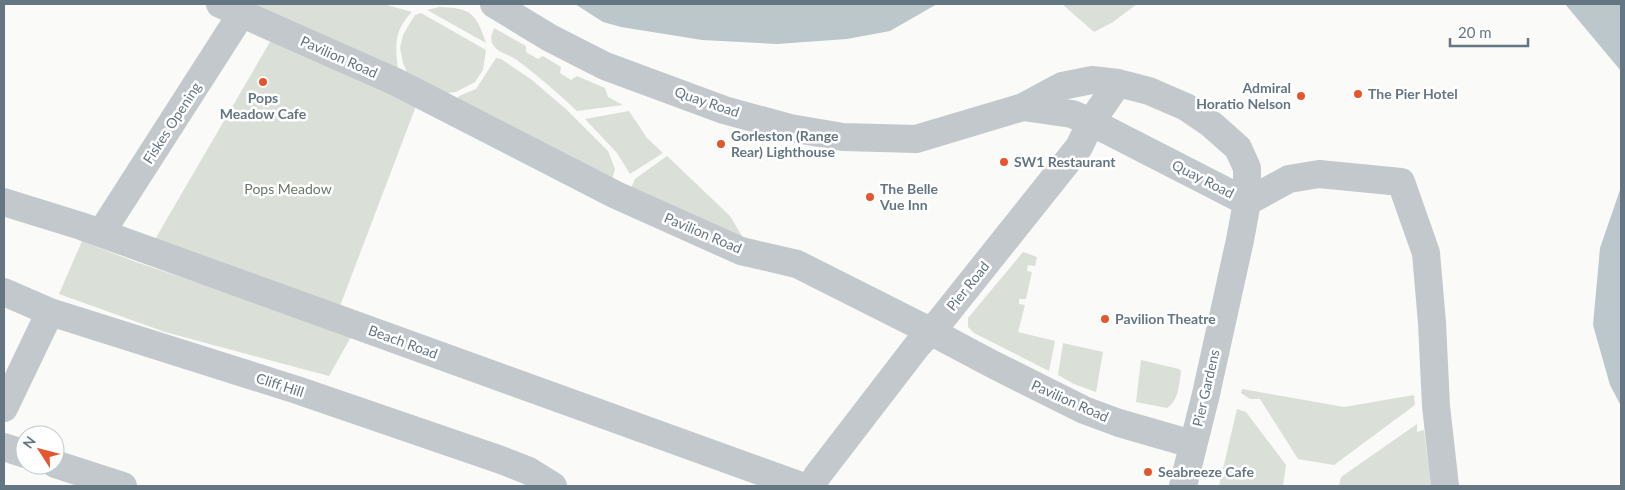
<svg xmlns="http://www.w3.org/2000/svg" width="1625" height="490" font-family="Lato,sans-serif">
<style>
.green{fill:#dadfd7}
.water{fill:#bbc7cb}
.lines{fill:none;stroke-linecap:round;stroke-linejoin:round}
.minor{stroke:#c3c8cc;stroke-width:28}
.poi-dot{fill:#e4572e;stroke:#fff;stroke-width:2}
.labels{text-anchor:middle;stroke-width:5;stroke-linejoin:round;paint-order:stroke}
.street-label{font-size:14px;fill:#657683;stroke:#fff}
.poi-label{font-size:14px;font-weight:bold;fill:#657683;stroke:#fff;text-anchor:start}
.park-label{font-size:14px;fill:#687a64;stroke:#fff}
</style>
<rect width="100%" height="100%" fill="#fafaf8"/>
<path class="green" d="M257 4H383L412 12C394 30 395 46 398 69L259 7Z
M1062 4H1137L1113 22 1094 32Z
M439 7C470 8 476 12 486 43L427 10Z
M421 13 486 50 483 70 475 82 456 92 441 94 409 77 403 63 400 48 403 35 410 23 415 15Z
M494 28 526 46V52L538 59 543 56 561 67 560 73 571 80 577 76 605 88 608 97 623 105 577 111C558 93 538 76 517 60 510 55 499 53 494 46 489 40 492 34 494 28Z
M274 35 416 106 340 306 154 241Z
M496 58 501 59 532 80 567 110 608 151 615 169 613 176 609 181 457 100 459 96 476 89Z
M629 111 647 138 663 153 630 174 617 153 585 119Z
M667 156 730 216 745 241 631 188 635 179Z
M82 241 133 261 352 335 329 376 165 332 59 294Z
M1023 252 1037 257 1035 266 1028 265 1027 271 1032 272 1026 299H1019V304L1025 305 1018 332 1055 341 1049 371 974 333 968 327V318Z
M1063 343 1103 352 1096 392 1074 384 1058 375Z
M1141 360 1179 369 1181 371C1179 385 1179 400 1167 408L1136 402Z
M1242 389 1344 407 1414 395 1415 405 1334 465 1298 459 1260 399H1250L1241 393Z
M1237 409 1246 412 1286 465 1283 486H1219Z
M1417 424V432L1424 430 1431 486H1339L1341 477Z"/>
<path class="water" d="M575 4H937L890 31 847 39 777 44 702 40 621 27 603 22Z
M1565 4H1621V71Z
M1621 187V406L1610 385 1593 325 1600 248Z"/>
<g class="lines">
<path class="minor" d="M220 4 396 82 616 195 741 251 797 264 930 331 994 365 1084 410 1119 423 1192 444
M494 4 550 38 605 66 724 110 790 128 843 137 916 139 1023 107 1062 86 1092 80 1118 83 1149 91 1186 107 1211 124 1238 148 1247 168V202L1240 240 1206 394 1183 486
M1023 107 1072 114 1091 122 1247 202
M4 202 81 226 801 486
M1247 202 1289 179 1319 174 1401 182 1426 253 1432 323 1436 406 1445 486
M101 233 242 13
M4 292 50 312 297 390 501 460 529 471 553 486
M4 408 50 312
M4 447 25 454
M55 464 123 486
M812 486 817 476 917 346 941 320 1079 147 1091 122 1118 83"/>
</g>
<g class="poi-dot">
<circle cx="263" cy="82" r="5"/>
<circle cx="1358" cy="94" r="5"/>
<circle cx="1301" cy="96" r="5"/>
<circle cx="721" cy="144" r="5"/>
<circle cx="1004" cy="162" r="5"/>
<circle cx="870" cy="197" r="5"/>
<circle cx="1105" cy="319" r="5"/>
<circle cx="1148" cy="472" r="5"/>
</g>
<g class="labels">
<g class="street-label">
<text transform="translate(339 57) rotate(24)" y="5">Pavilion Road</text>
<text transform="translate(707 102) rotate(19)" y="5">Quay Road</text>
<text transform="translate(172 123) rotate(-57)" y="5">Fiskes Opening</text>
<text transform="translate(1203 179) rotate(27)" y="5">Quay Road</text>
<text transform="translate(703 233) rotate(23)" y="5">Pavilion Road</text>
<text transform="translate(968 286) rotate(-51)" y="5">Pier Road</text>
<text transform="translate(403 342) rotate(20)" y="5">Beach Road</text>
<text transform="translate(280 385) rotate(18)" y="5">Cliff Hill</text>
<text transform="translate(1206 388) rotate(-77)" y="5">Pier Gardens</text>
<text transform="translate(1070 401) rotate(24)" y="5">Pavilion Road</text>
</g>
<g class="poi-label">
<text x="1291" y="93" text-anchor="end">Admiral<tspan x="1291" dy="16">Horatio Nelson</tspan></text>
<text x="1368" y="99">The Pier Hotel</text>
<text x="263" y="103" text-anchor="middle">Pops<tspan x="263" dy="16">Meadow Cafe</tspan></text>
<text x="731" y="141">Gorleston (Range<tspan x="731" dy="16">Rear) Lighthouse</tspan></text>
<text x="1014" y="167">SW1 Restaurant</text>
<text x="880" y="194">The Belle<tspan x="880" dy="16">Vue Inn</tspan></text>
<text x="1115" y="324">Pavilion Theatre</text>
<text x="1158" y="477">Seabreeze Cafe</text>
</g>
<g class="park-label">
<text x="288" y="194">Pops Meadow</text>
</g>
</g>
<rect width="1625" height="490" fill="none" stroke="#657683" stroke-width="10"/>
<g transform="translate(40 450) rotate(306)"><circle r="24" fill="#ffffff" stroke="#c1c8cd"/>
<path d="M0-4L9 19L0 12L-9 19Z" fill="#e4572e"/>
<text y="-8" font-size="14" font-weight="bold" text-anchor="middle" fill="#657683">N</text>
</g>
<path d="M1450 38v8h78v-8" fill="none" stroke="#657683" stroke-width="2.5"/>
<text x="1458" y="38" font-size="15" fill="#657683" stroke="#ffffff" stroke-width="4" paint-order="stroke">20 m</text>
</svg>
